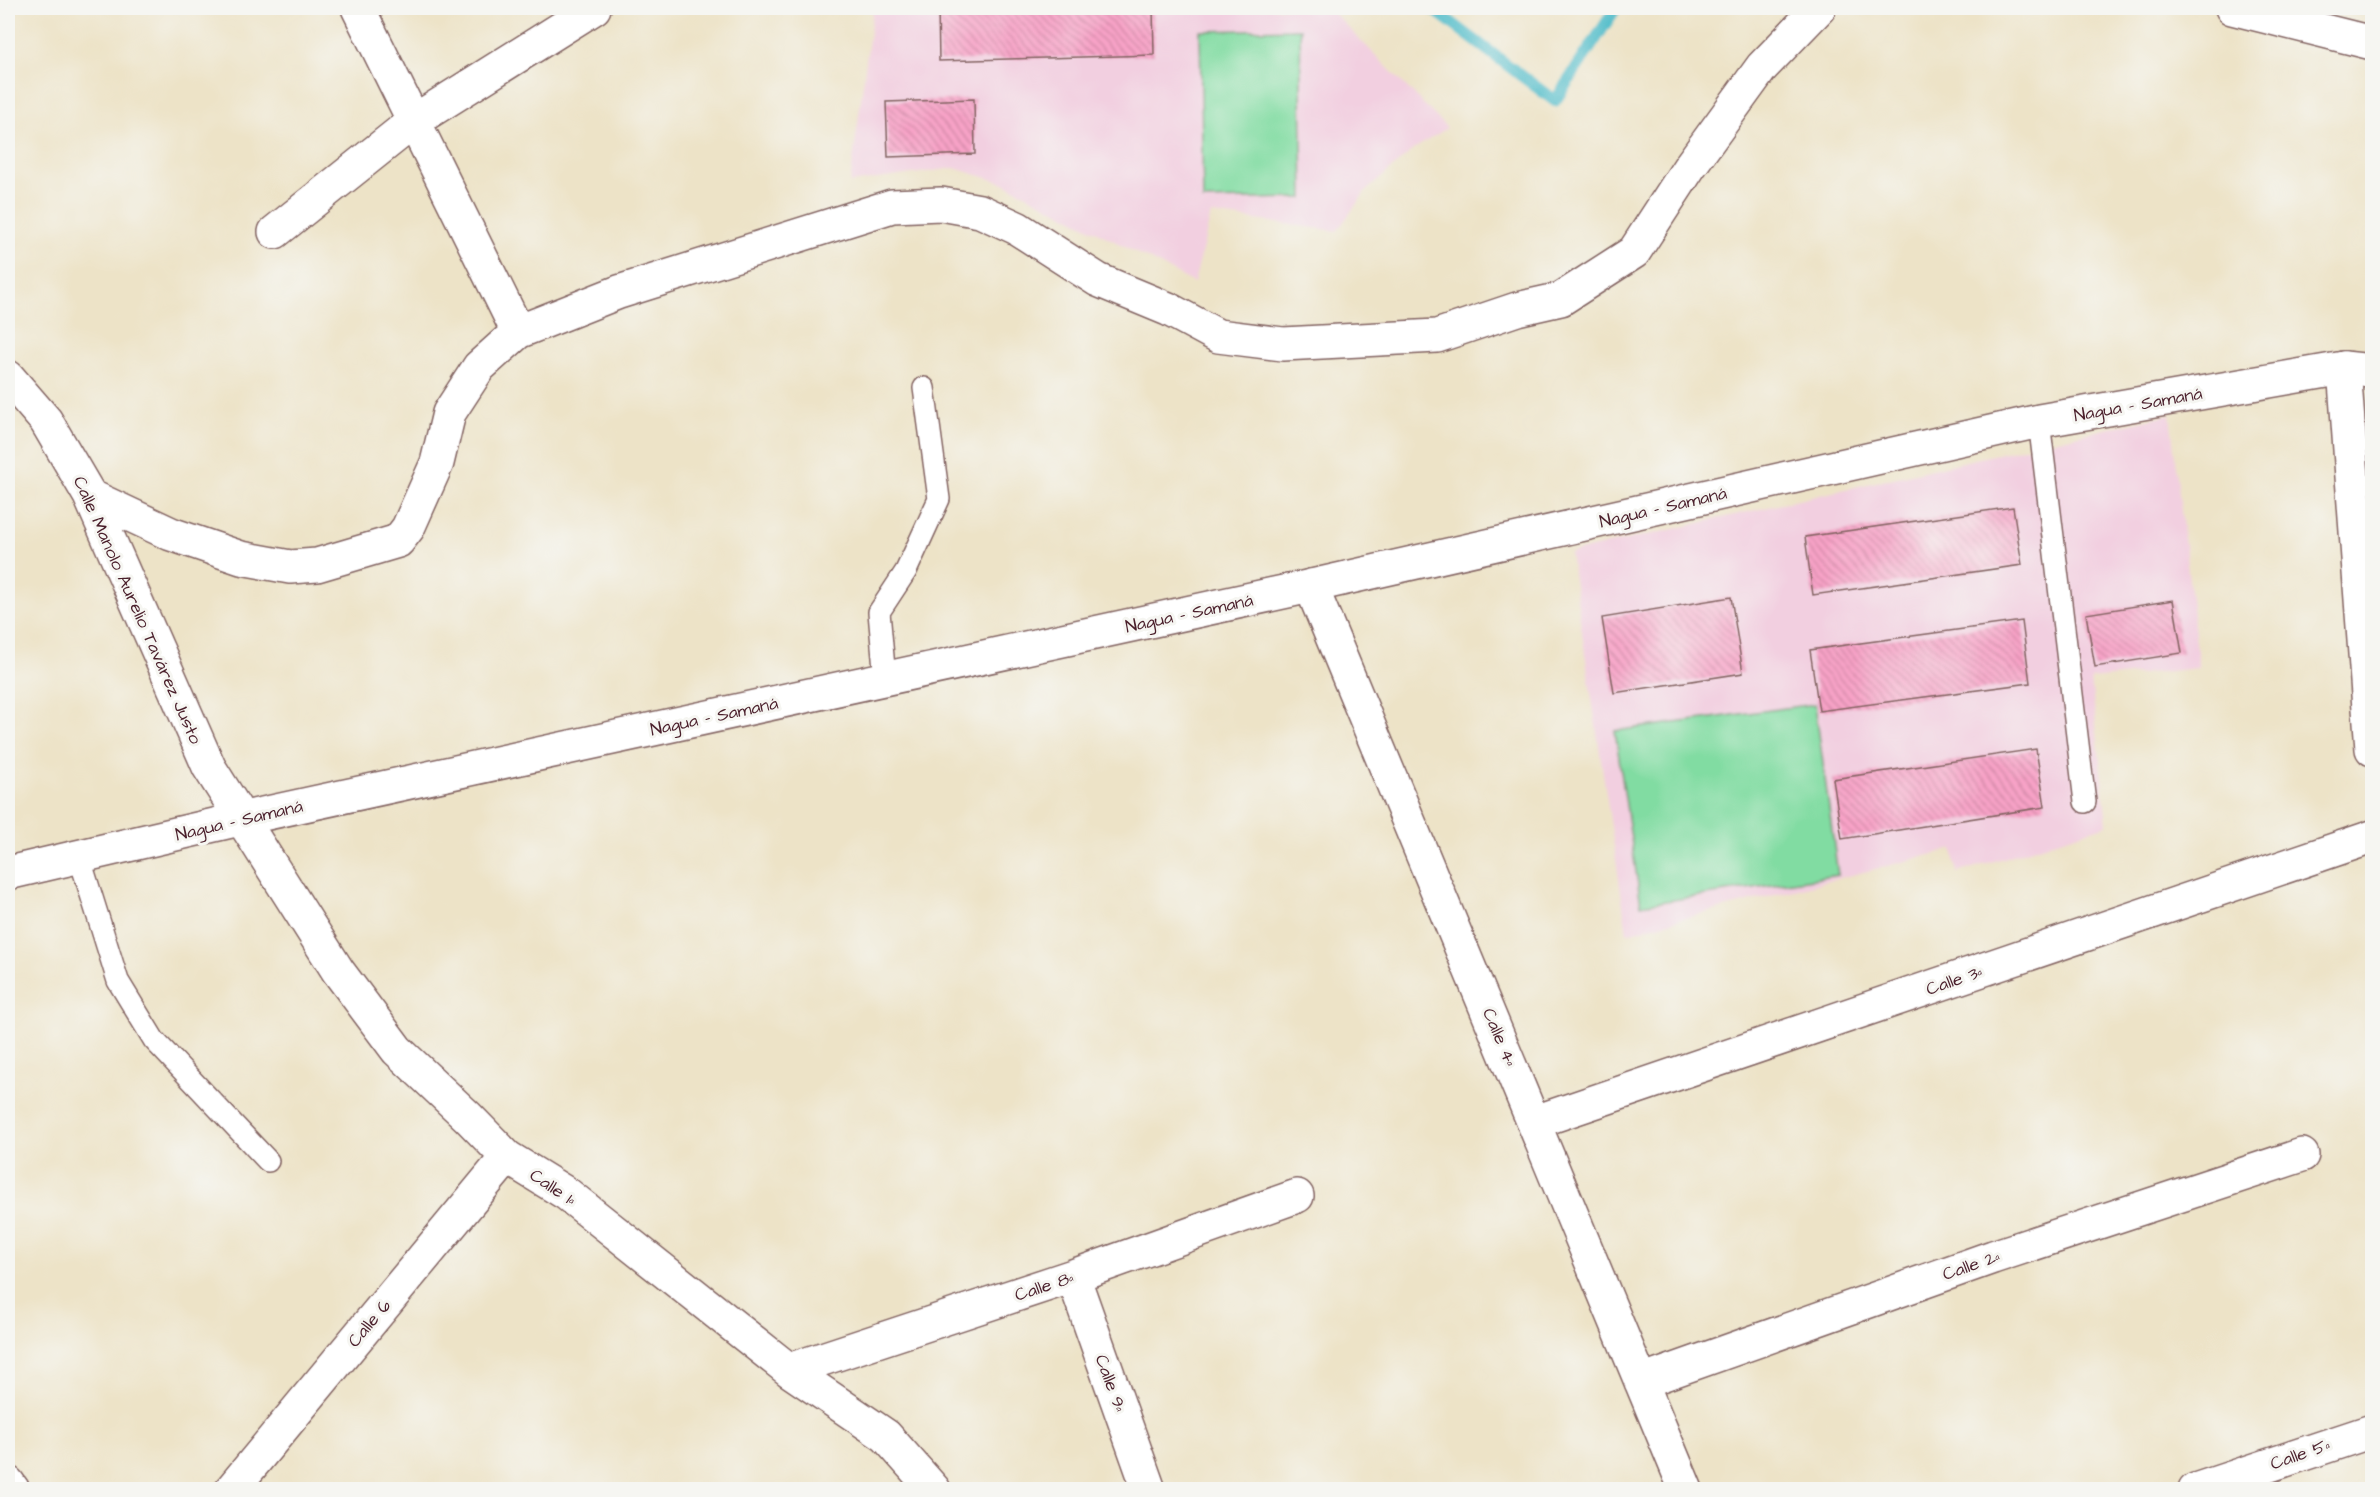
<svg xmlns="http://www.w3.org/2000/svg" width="2380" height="1497" font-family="'Architects Daughter',sans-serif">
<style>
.built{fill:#f2cfe0}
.green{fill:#81dca2;stroke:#667e66;stroke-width:1.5}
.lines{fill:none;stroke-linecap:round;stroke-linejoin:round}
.stream{stroke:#4fbcc9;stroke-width:12}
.building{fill:url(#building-back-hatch)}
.service-casing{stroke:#836462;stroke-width:24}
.minor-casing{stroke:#836462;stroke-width:36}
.primary-casing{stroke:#836462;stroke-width:36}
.service{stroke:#fff;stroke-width:21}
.minor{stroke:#fff;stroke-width:33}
.primary{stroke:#fff;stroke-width:33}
.labels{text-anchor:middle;stroke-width:6;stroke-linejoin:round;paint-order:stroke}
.street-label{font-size:18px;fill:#4a1f2b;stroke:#f6f6f2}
</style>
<defs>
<pattern id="building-back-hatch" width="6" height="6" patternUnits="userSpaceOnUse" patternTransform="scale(1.5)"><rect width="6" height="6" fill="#f8a3c7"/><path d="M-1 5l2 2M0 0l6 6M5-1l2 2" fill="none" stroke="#cb84a2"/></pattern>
</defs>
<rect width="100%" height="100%" fill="#f6f6f2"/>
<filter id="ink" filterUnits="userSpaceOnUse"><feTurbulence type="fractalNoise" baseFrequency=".0167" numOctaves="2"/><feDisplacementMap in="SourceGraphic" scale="12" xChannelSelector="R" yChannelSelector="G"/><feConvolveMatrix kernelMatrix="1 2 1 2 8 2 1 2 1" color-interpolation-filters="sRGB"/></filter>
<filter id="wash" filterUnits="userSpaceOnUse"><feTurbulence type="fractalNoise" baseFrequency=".008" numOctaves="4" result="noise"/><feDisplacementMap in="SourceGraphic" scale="24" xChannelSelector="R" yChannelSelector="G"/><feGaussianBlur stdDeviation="1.35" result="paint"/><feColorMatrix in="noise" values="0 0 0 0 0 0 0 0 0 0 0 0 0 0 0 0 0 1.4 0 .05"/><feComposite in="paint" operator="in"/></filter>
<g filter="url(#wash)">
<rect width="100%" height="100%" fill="#ede3c7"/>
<path class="built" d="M873 8H1329L1447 128 1414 149 1366 191 1337 231 1211 214 1194 283 1004 183 954 168 850 183Z
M2170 414 2199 668 2091 679 2107 825 1957 873 1953 849 1627 933 1570 553Z"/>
<path class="green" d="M1300 29 1303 198 1203 200 1200 31Z
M1815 704 1838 875 1641 905 1615 731Z"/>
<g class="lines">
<path class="stream" d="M1432 8 1555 101 1616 8"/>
</g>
<g id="blocks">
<path class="building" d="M938 8H1153L1154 55 939 61Z
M974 99 975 154 888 157 886 102Z
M2013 507 2022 565 1813 595 1805 537Z
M1731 597 1743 673 1614 693 1602 618Z
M2173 600 2182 653 2095 667 2086 614Z
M2022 621 2030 683 1819 711 1810 650Z
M2036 749 2045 807 1842 839 1833 779Z"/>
</g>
</g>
<g filter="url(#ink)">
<use href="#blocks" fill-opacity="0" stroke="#836462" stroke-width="1.5"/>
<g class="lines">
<g class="service-casing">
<path id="service" d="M2039 421 2085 802
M885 679 879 612 906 571 939 499 924 388
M79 856 118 981 154 1040 268 1161"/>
</g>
<g class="minor-casing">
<path id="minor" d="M358 8 518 332
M2232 8 2372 43
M275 232 414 121 594 8
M2344 368 2372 749
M8 377 46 421 90 496 209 767 338 971 397 1050 468 1117 507 1157 567 1194 789 1370 886 1436 934 1490
M90 496 171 534 241 558 290 567 317 565 398 541 408 528 437 463 449 413 479 367 518 332 619 292 892 206 941 204 980 211 1017 228 1098 280 1168 309 1218 336 1283 344 1437 336 1517 309 1561 299 1634 252 1690 166 1762 67 1819 8
M1311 586 1686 1490
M1535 1122 2372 837
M1073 1276 1149 1490
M789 1370 1073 1276 1297 1196
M1641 1382 1993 1257 2302 1155
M8 1483 13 1490
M231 1490 507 1157
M2195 1490 2372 1431"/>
</g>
<g class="primary-casing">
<path id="primary" d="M8 873 240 819 1311 586 2039 421 2344 368 2372 371"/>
</g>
<use href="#service" class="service"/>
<use href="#minor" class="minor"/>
<use href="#primary" class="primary"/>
</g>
</g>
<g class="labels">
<g class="street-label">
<text transform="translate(2138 404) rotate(-10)" y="6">Nagua - Samaná</text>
<text transform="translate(1663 507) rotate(-13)" y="6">Nagua - Samaná</text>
<text transform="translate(138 610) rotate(66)" y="6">Calle Manolo Aurelio Tavárez Justo</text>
<text transform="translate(1189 613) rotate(-12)" y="6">Nagua - Samaná</text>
<text transform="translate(714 716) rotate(-12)" y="6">Nagua - Samaná</text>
<text transform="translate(239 820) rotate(-13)" y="6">Nagua - Samaná</text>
<text transform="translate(1954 980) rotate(-19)" y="6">Calle 3ª</text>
<text transform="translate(1500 1037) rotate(67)" y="6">Calle 4ª</text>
<text transform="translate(553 1187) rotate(34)" y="6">Calle 1ª</text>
<text transform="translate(1971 1265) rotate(-19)" y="6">Calle 2ª</text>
<text transform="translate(1044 1286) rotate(-18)" y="6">Calle 8ª</text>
<text transform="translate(369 1323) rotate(-50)" y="6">Calle 6</text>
<text transform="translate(1111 1383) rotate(70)" y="6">Calle 9ª</text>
<text transform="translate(2300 1454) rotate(-19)" y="6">Calle 5ª</text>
</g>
</g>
<rect width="2380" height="1497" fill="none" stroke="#f6f6f2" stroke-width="30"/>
</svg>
